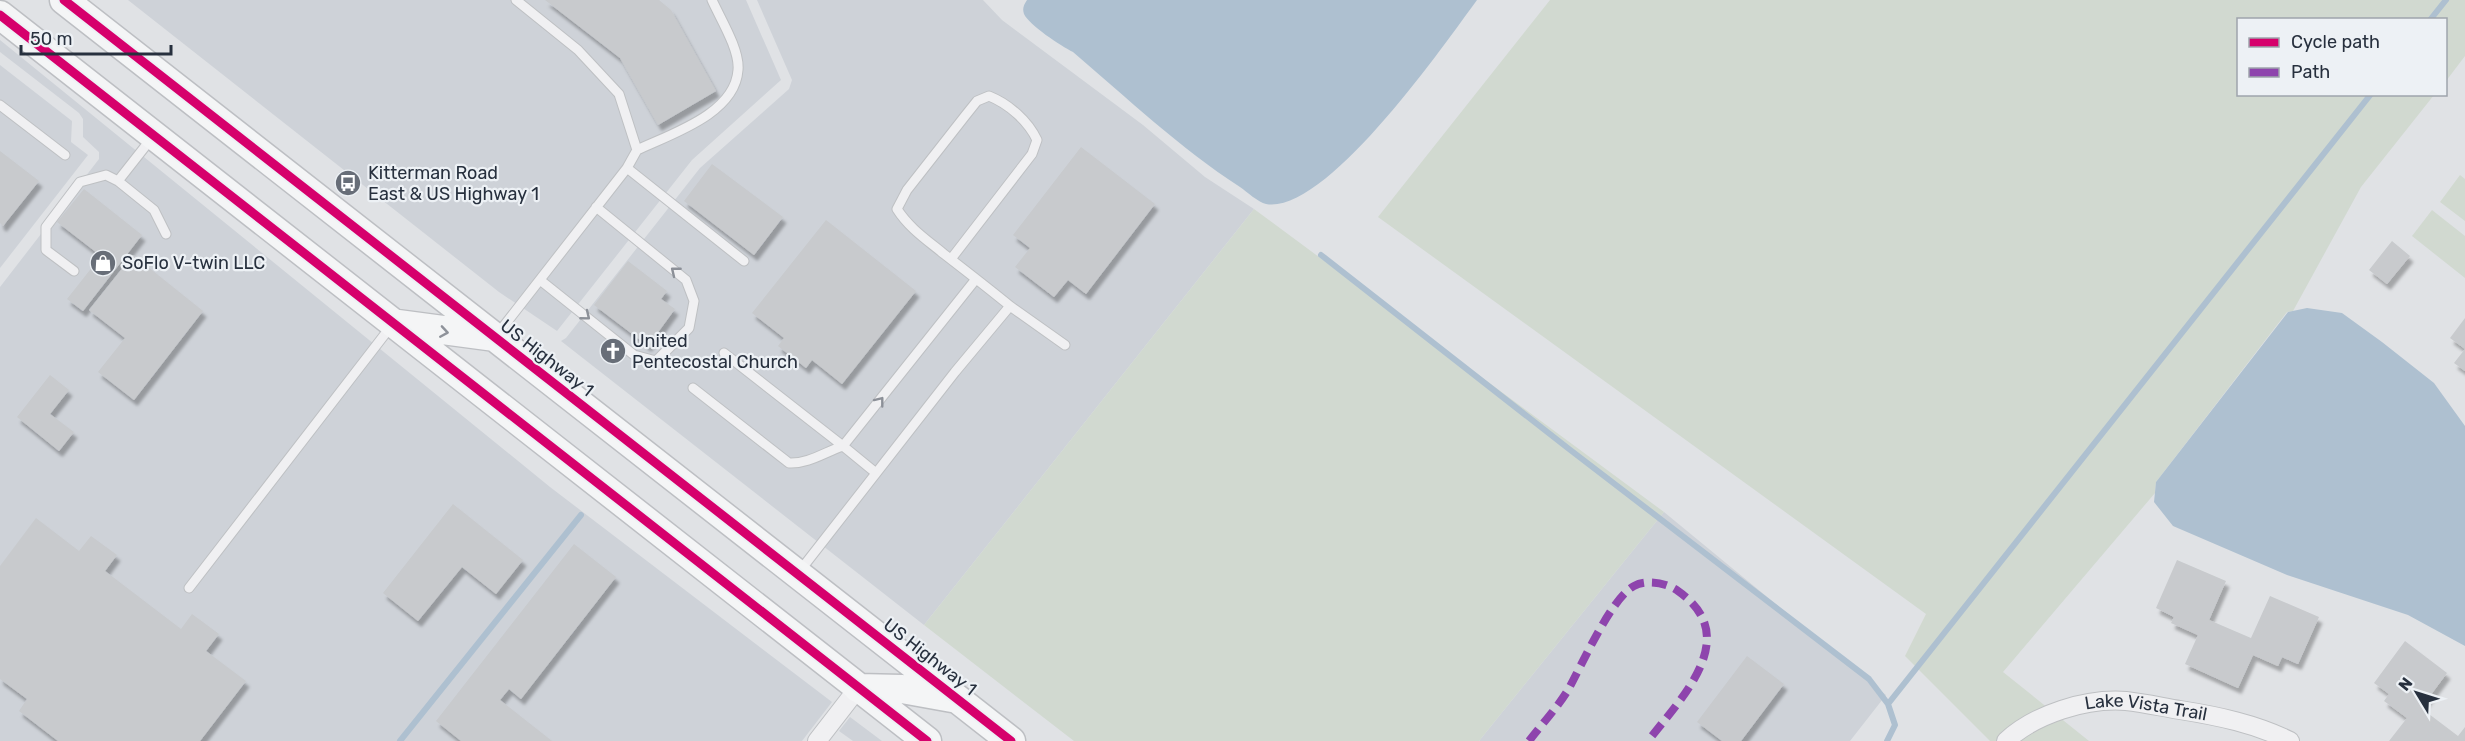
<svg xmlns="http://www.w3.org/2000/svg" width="2465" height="741" font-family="Rubik,sans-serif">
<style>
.built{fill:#ced2d8}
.green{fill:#d1d9d0}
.water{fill:#aec0d0}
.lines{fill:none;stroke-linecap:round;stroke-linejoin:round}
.stream{stroke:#aec0d0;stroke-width:6}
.building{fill:#c8cacd;filter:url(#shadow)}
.lane-casing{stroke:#bec0c3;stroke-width:11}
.street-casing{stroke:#bec0c3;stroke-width:20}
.primary-casing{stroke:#bdbfc3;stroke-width:31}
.lane{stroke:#f0f0f2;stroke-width:9}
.street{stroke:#f0f0f2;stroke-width:18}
.primary{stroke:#f4f5f6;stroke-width:28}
.quiet{stroke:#8e44ad;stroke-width:8;stroke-dasharray:15 8;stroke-linecap:butt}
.cycleway-casing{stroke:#edf1f5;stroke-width:13}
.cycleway{stroke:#d6006c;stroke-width:9}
.oneway{stroke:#8c9098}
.oneway2{stroke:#8e929a}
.labels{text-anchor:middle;stroke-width:4.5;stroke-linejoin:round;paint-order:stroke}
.poi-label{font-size:18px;fill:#27303e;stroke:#edf1f5;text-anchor:start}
.street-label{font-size:18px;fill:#27303e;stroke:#edf1f5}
</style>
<defs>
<filter id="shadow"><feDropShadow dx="3.5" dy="6" stdDeviation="1.5" flood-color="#0004"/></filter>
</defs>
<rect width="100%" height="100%" fill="#e0e2e5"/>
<path class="built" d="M128 0H746L781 80 692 160 557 331 499 292Z
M757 0H983L1002 20 1143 125 1205 177 1254 209 924 625 561 341 566 338 700 168 789 89 792 80Z
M0 40 550 487 832 702 802 741H0V287L99 159V152L83 137V119L79 113 0 52Z
M0 65 72 121 71 142 88 155 0 268Z
M1664 512 1886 695 1850 741H1479Z
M850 717 882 741H853L839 731Z"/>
<path class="green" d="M1550 0H2465V56L2446 81V20H2238V94L2434 95 2361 187 2293 311 2287 312 2156 482 2155 493 2003 672 2089 741H1990L1905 656 1926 614 1378 217Z
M2460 175 2465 179V221L2440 202Z
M1254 209 1664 512 1479 741H1074L924 625Z
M2432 210 2465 236V278L2412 236Z"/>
<path class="water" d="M1027 0H1477C1444 45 1326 215 1266 204 1258 202 1247 192 1240 187 1180 148 1127 98 1073 52 1061 46 1029 25 1024 14 1022 8 1024 5 1027 0Z
M2307 308 2342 313 2382 342 2434 383 2465 426V646L2408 615 2287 575 2173 526 2154 502 2156 482 2288 312Z"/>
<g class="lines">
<path class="stream" d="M2430 20 2446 0
M1321 255 1569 449 1869 679 1888 704 1895 725 1887 741
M1888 704 2371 94
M400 741 581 515"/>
</g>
<path class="building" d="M545 0H659L671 10 716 91 658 125 620 58Z
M1081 147 1155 204 1086 294 1068 280 1054 297 1015 267 1030 248 1013 235Z
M0 151 39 181 3 226 0 223Z
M712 164 783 217 754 255 684 201Z
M84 189 142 235 83 311 67 299 101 256 57 222Z
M826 220 916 291 842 384 812 360 806 368 778 346 784 338 752 313Z
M2392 241 2410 256 2387 284 2369 270Z
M133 255 203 311 134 400 98 372 125 338 89 310Z
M628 261 667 291 661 299 675 309 648 346 594 305Z
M2465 318V371L2454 363 2465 349 2450 338Z
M50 375 69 390 50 414 74 432 59 451 17 417Z
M453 504 523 560 496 594 462 567 418 621 383 593Z
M36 518 79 551 91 536 117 555 105 571 181 629 192 614 219 634 206 651 246 681 200 741H58L19 711 27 699 0 679V566Z
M574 544 616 577 521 699 509 689 500 700 552 741H461L436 721Z
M2177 560 2226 581 2209 620 2251 638 2270 596 2319 617 2298 664 2282 657 2278 666 2253 655 2238 688 2185 664 2198 635 2171 623 2174 617 2156 608Z
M2405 641 2447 673 2421 708 2458 736 2465 727V741H2389L2407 718 2384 701 2389 694 2374 683Z
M1747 656 1784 684 1741 741H1722L1697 722Z"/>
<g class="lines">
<g class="lane-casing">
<path id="lane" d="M0 105 65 155
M151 139 118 181 154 210 166 234
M637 150C671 134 735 114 738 70 740 50 720 18 712 0
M627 168 744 261
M74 271 46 250V227L80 182 106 175 118 181
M540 280 634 355 656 361 689 328 694 301 686 280 596 207
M1010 306 1065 345
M496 336 627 168 637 150 619 94 578 50 516 0
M724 353 843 446 976 279
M693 388 789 463C808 464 825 452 843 446L876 473
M799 572 955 372 1010 306C988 288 966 271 944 254 927 240 909 228 897 209L907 190 965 116 977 101 989 96C1009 104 1028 121 1037 140L1032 154 951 259
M189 588 392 325"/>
</g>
<g class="street-casing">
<g id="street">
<path d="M817 741 858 688"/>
<path id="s1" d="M2006 741C2035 714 2086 698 2126 701 2144 703 2162 707 2180 710 2218 716 2256 724 2290 741"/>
</g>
</g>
<g class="primary-casing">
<path id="primary" d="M64 0 1011 741
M0 15 927 741
M398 324 495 337
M858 688 902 689 952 698"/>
</g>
<use href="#lane" class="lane"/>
<use href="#street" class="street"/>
<use href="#primary" class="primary"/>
<path class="quiet" d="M1529 741C1542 724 1557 708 1568 690 1582 665 1611 598 1634 586 1647 579 1667 583 1678 591 1744 637 1681 698 1648 741"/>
<g class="cycleway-casing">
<path id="cycleway" d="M64 0 1011 741
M0 15 927 741"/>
</g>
<use href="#cycleway" class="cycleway"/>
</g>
<defs><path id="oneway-chevron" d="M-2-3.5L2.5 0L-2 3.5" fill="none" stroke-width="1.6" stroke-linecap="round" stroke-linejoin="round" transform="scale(1.5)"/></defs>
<g class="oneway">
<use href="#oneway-chevron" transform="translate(675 271) rotate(-141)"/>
<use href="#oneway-chevron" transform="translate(586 316) rotate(39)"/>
<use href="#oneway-chevron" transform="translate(880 401) rotate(-52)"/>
</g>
<use class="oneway2" href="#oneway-chevron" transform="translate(444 332) rotate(9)"/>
<defs>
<g id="bus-disc" transform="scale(1.35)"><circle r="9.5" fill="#686e78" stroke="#edf1f5"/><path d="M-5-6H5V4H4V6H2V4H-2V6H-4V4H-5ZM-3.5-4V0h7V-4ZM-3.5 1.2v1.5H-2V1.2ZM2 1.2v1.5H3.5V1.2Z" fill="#fff"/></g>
<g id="shop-disc" transform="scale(1.35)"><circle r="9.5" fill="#686e78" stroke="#edf1f5"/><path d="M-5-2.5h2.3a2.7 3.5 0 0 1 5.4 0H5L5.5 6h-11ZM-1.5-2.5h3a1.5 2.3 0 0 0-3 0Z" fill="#fff"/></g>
<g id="church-disc" transform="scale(1.35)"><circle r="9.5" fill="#686e78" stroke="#edf1f5"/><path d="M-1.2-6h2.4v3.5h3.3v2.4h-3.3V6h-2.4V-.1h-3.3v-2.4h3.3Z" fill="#fff"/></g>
</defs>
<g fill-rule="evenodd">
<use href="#bus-disc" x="348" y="183"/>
<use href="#shop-disc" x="103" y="263"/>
<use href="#church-disc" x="613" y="351"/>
</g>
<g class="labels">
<g class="poi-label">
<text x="368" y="179">Kitterman Road<tspan x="368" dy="21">East &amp; US Highway 1</tspan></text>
<text x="122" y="269">SoFlo V-twin LLC</text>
<text x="632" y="347">United<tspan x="632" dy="21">Pentecostal Church</tspan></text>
</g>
<g class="street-label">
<text transform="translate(547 358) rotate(38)" y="6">US Highway 1</text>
<text transform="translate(930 657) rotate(38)" y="6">US Highway 1</text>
<text dy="6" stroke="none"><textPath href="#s1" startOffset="150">Lake Vista Trail</textPath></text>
</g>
</g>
<rect x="2237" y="18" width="210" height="78" fill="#edf1f5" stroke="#9ea4ac" stroke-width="1.5"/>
<rect x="2249" y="38" width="30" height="9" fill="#d6006c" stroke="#9ea4ac" stroke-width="1.5"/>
<text x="2291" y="48" font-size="18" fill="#27303e">Cycle path</text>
<rect x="2249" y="68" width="30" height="9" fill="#8e44ad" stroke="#9ea4ac" stroke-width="1.5"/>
<text x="2291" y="78" font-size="18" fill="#27303e">Path</text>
<g transform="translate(2417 693) rotate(308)" stroke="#edf1f5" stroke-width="4.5" paint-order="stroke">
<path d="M0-4.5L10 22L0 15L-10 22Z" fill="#27303e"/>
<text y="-9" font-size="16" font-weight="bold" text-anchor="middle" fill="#27303e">N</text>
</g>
<path d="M21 45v9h150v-9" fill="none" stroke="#27303e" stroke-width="3"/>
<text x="30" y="45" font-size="18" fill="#27303e" stroke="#edf1f5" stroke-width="4.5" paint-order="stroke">50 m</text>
</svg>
